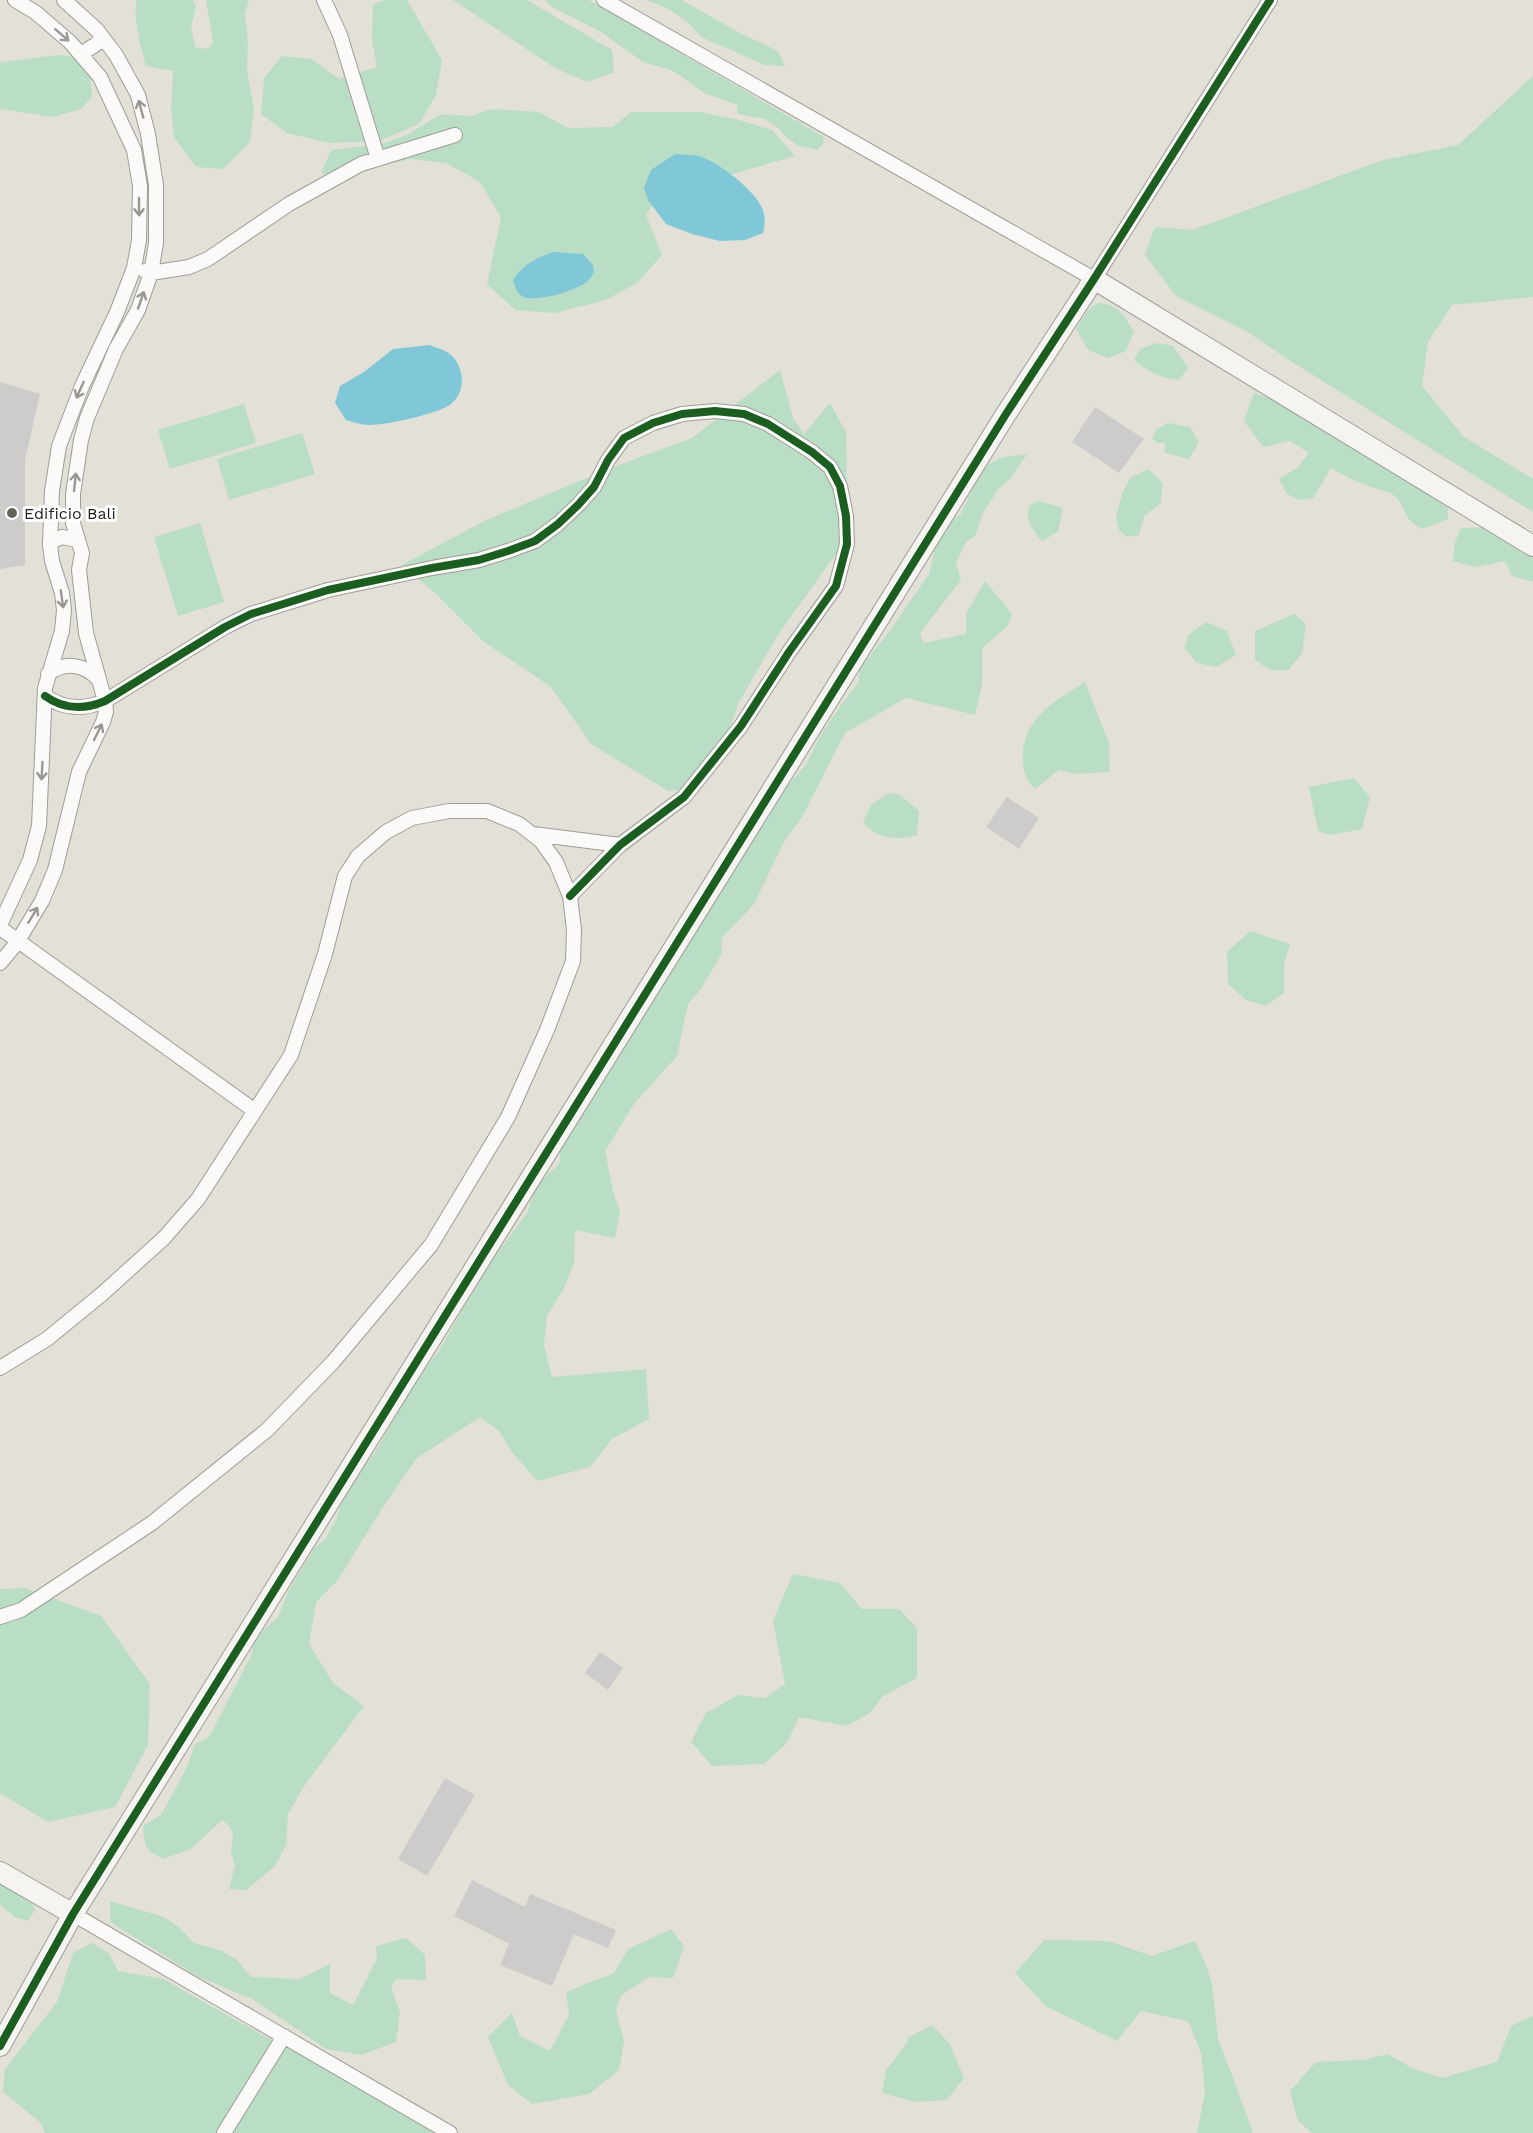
<svg xmlns="http://www.w3.org/2000/svg" width="1533" height="2133" font-family="'Work Sans',sans-serif">
<style>
.green{fill:#badec5}
.water{fill:#80c8d8}
.building{fill:#cdcccb}
.lines{fill:none;stroke-linecap:round;stroke-linejoin:round}
.street-casing{stroke:#9e9d96;stroke-width:16}
.secondary-casing{stroke:#9e9d96;stroke-width:22}
.street{stroke:#fbfaf9;stroke-width:14}
.secondary{stroke:#f6f4f1;stroke-width:20}
.cycleway-casing{stroke:#fff;stroke-width:11}
.cycleway{stroke:#1b5e20;stroke-width:8}
.oneway{stroke:#999794}
.poi-dot{fill:#65635c;stroke:#fff;stroke-width:2}
.labels{text-anchor:middle;stroke-width:6;stroke-linejoin:round;paint-order:stroke}
.poi-label{font-size:16px;fill:#211f19;stroke:#fff;text-anchor:start}
</style>
<rect width="100%" height="100%" fill="#e2e0d7"/>
<path class="green" d="M136 0H193L196 6 191 27 195 47 208 49 213 42 206 0H249L245 14 248 42 247 71 254 108 250 142 223 169 196 167 174 137 171 109 173 71 146 66C140 44 134 23 136 0Z
M387 0H407L442 60 436 95 419 124 379 141 330 143 287 133 261 114 264 78 282 56 311 59 339 79 377 67 372 41 373 4Z
M453 0H527L612 50 614 72 587 82 555 68Z
M544 0H589L824 137 823 143 818 150 799 146 787 138 777 127 765 119 738 114 737 105 704 93 681 76 671 70 643 62 601 32 554 8Z
M646 0H682L738 32 778 51 785 66 765 65 701 37 689 23 667 8Z
M58 55 89 58 92 97 81 109 53 117 0 109V62Z
M1533 76V297L1452 305 1428 342 1422 386 1464 437 1533 479V512L1289 360 1246 331 1176 296 1145 255 1155 227 1192 230 1383 160 1458 145Z
M491 109 539 112 568 128 613 127 631 112H699L739 120 772 130 795 156 659 195 646 215 662 255 638 282 606 300 555 313 515 310 487 284 501 217 480 182 446 163 411 159 386 164 356 173 321 174 331 150 382 144 407 135 441 114 472 116Z
M1098 303C1119 304 1124 316 1134 332L1126 351 1108 358 1088 350 1076 329 1088 310Z
M1157 343 1173 346 1188 368 1179 380C1162 379 1147 371 1134 360L1140 349Z
M780 370 793 418 804 434 830 403 846 432 848 537 778 635 739 702 723 748 695 788 668 791 591 744 551 687 484 642 436 594 402 565 486 520 616 466 692 438Z
M1254 393 1288 405 1355 450 1437 496 1448 508V519L1422 529C1399 517 1408 505 1392 494 1388 491 1380 490 1374 488 1359 483 1345 476 1331 468L1313 498 1300 500 1287 494 1279 479 1298 467 1309 453 1290 441 1263 447 1244 421Z
M244 404 256 443 170 469 158 430Z
M1168 423 1190 427 1199 442 1189 459 1165 453V443H1157L1152 438 1157 429Z
M302 433 315 474 229 500 217 459Z
M1027 454 1011 478 999 488 982 515 975 536 966 542 956 563 961 580 920 633 924 643 966 634V614L985 581 1012 614 1007 627 982 648V685L975 715 906 698 845 733 802 817 784 842 754 904 722 938 721 955 701 989 688 1004 677 1056 634 1104 605 1151 614 1195 620 1211 615 1238 575 1230 574 1262 565 1286 547 1316 544 1345 552 1377 646 1369 649 1419 612 1439 590 1467 537 1481 511 1451 499 1431 480 1417 417 1458 385 1504 337 1581 316 1602 309 1644 333 1683 364 1706 305 1785 288 1814 286 1845 275 1866 246 1890 229 1889 235 1865 231 1853 233 1833 229 1826 222 1820 191 1849 163 1859C144 1850 145 1846 143 1826L161 1815 186 1769 195 1744 209 1737 252 1654 254 1639 278 1617 289 1590 315 1547 324 1541 336 1520 344 1494 377 1449 416 1380 439 1351 487 1267 528 1212 535 1186 560 1163V1148L749 840 788 785 806 765 820 736 843 702 858 683 860 668 886 636 929 574 937 538 948 522 961 514 982 468 1003 457Z
M1148 469 1163 483 1161 503 1144 516 1139 535 1127 537 1119 530 1116 517 1122 494 1130 478Z
M1039 501 1063 508 1058 532 1042 541C1033 530 1024 520 1030 505Z
M200 523 224 602 178 616 154 537Z
M1492 527 1533 557V582L1512 576 1505 561 1476 567 1453 561 1455 542 1461 528Z
M1294 614 1306 624 1302 653 1289 670H1270L1255 660V631Z
M1206 622 1227 631 1236 655 1216 667 1197 663 1185 649 1188 635Z
M1085 682 1109 743 1110 772 1076 774 1059 770 1035 789C1024 778 1022 767 1023 751 1027 715 1057 700 1085 682Z
M1354 778 1370 797 1362 829 1331 835 1318 831 1309 787Z
M889 793 899 794 919 811 917 835C897 841 876 839 863 822L871 805Z
M1250 931 1290 944 1284 965V993L1266 1006 1246 1000 1228 984 1227 952Z
M793 1574 840 1583 862 1609H899L917 1628V1678L882 1697 870 1713 847 1726 799 1717 787 1743 764 1764 712 1766 691 1742 706 1713 738 1695 765 1698 785 1684 773 1621Z
M25 1588 101 1616 150 1684 148 1745 115 1807 48 1822 0 1793V1589Z
M0 1883 30 1898 35 1910 28 1921 15 1917 0 1905Z
M110 1901 164 1917 180 1928 194 1943 222 1951 237 1960 251 1977 300 1979 330 1964V1993L353 2005 377 1959 376 1946 406 1938 425 1955 426 1980 396 1979 391 1986 400 2013 396 2042 361 2055 326 2049 252 1999 199 1977 110 1922Z
M671 1929 684 1946 673 1978 650 1977 621 1995 616 2010 624 2041 619 2070 589 2094 532 2104 508 2085 488 2037 512 2013 520 2036 550 2051 569 2015 566 1992 614 1973 628 1949Z
M1044 1940 1108 1941 1152 1956 1195 1941 1206 1965 1212 1984 1218 2038 1252 2129V2133H1197L1205 2092 1201 2053 1188 2021 1141 2011 1117 2041 1046 2006 1015 1973Z
M92 1943 109 1953 118 1971 163 1979 266 2037 355 2078 437 2133H45L41 2123 3 2092 5 2069 57 2002 73 1953Z
M1533 2016V2133H1312L1298 2121 1290 2091 1316 2062 1364 2060 1388 2054 1412 2068 1442 2078 1497 2062 1511 2026Z
M932 2025 950 2044 964 2078 947 2100 917 2102 882 2093 886 2070 904 2047 909 2037Z"/>
<path class="water" d="M675 154C682 155 692 154 699 156 717 161 753 189 761 206 766 215 765 224 763 233L745 240 720 241 692 234 666 224 648 200 644 188 651 170Z
M553 252 583 254 593 265 594 272C592 275 591 278 589 280 580 290 533 304 522 296 516 292 515 286 513 280 523 264 537 258 553 252Z
M430 345C436 348 446 350 451 355 465 368 466 392 451 404 438 414 386 425 369 425 362 425 354 422 346 420L335 403 340 386 364 372 393 349Z"/>
<path class="building" d="M0 382 40 394 25 460V565L0 569Z
M1095 407 1144 439 1119 473 1072 442Z
M1007 797 1039 818 1019 849 986 827Z
M600 1652 623 1668 608 1690 585 1673Z
M445 1778 475 1795 427 1876 398 1859Z
M472 1880 525 1907 530 1894 616 1930 608 1948 574 1934 552 1986 500 1965 509 1944 454 1916Z"/>
<g class="lines">
<g class="street-casing">
<path id="street" d="M324 0 340 35 378 159
M604 0 1094 279 1270 0
M81 54 104 39
M145 271 151 273 189 267 208 259 289 204 361 164 455 135
M50 542 62 537 78 540
M48 674C65 661 85 664 99 680
M45 696C63 709 84 710 105 701L225 627 251 614 328 590 432 568 479 560 508 551 535 541 558 524 578 505 594 487 608 460 624 438 653 423 682 414 715 411 744 414 768 424 812 452 830 467 840 486 846 516 847 544 836 586 789 652 741 726 684 797 620 845 570 896
M533 834 620 845
M0 925 30 860 39 826 45 688 62 631 64 610 62 593 52 561 50 545 52 491 59 446 82 386 117 312 134 268 139 240 140 186 134 150 100 77 70 42 35 12 15 0
M0 928 255 1111
M0 963 16 944 42 901 55 870 79 772 103 722 106 712 105 701 86 633 79 570 82 553 73 523V494L81 440 87 418 116 349 138 310 151 273 156 243V185L148 134 138 95 116 55 97 30 64 0
M0 1368 47 1339 102 1294 164 1238 198 1199 291 1055 325 954 345 876 358 856 386 832 412 818 449 811H487L519 824 541 841 556 862 570 896 574 930 573 961 547 1030 508 1117 431 1245 333 1362 267 1430 152 1523 21 1610 0 1617
M73 1914 450 2133
M224 2133 284 2036"/>
</g>
<g class="secondary-casing">
<path id="secondary" d="M0 1872 73 1914
M0 2046 73 1914 1006 414 1094 279 1533 546"/>
</g>
<use href="#street" class="street"/>
<use href="#secondary" class="secondary"/>
<g class="cycleway-casing">
<path id="cycleway" d="M45 696C63 709 84 710 105 701L225 627 251 614 328 590 432 568 479 560 508 551 535 541 558 524 578 505 594 487 608 460 624 438 653 423 682 414 715 411 744 414 768 424 812 452 830 467 840 486 846 516 847 544 836 586 789 652 741 726 684 797 620 845 570 896
M0 2046 73 1914 1006 414 1094 279 1270 0"/>
</g>
<use href="#cycleway" class="cycleway"/>
</g>
<defs><path id="oneway-shaft" d="M-6 0H5M1.5-3L5.5 0L1.5 3" fill="none" stroke-width="1.6" stroke-linecap="round" stroke-linejoin="round" transform="scale(1.5)"/></defs>
<g class="oneway">
<use href="#oneway-shaft" transform="translate(62 35) rotate(41)"/>
<use href="#oneway-shaft" transform="translate(141 109) rotate(-105)"/>
<use href="#oneway-shaft" transform="translate(139 207) rotate(90)"/>
<use href="#oneway-shaft" transform="translate(141 300) rotate(-71)"/>
<use href="#oneway-shaft" transform="translate(80 390) rotate(114)"/>
<use href="#oneway-shaft" transform="translate(75 482) rotate(-84)"/>
<use href="#oneway-shaft" transform="translate(62 599) rotate(82)"/>
<use href="#oneway-shaft" transform="translate(98 732) rotate(-64)"/>
<use href="#oneway-shaft" transform="translate(42 771) rotate(93)"/>
<use href="#oneway-shaft" transform="translate(33 915) rotate(-59)"/>
</g>
<circle class="poi-dot" cx="12" cy="513" r="6"/>
<g class="labels">
<g class="poi-label">
<text x="24" y="519">Edificio Bali</text>
</g>
</g>
</svg>
